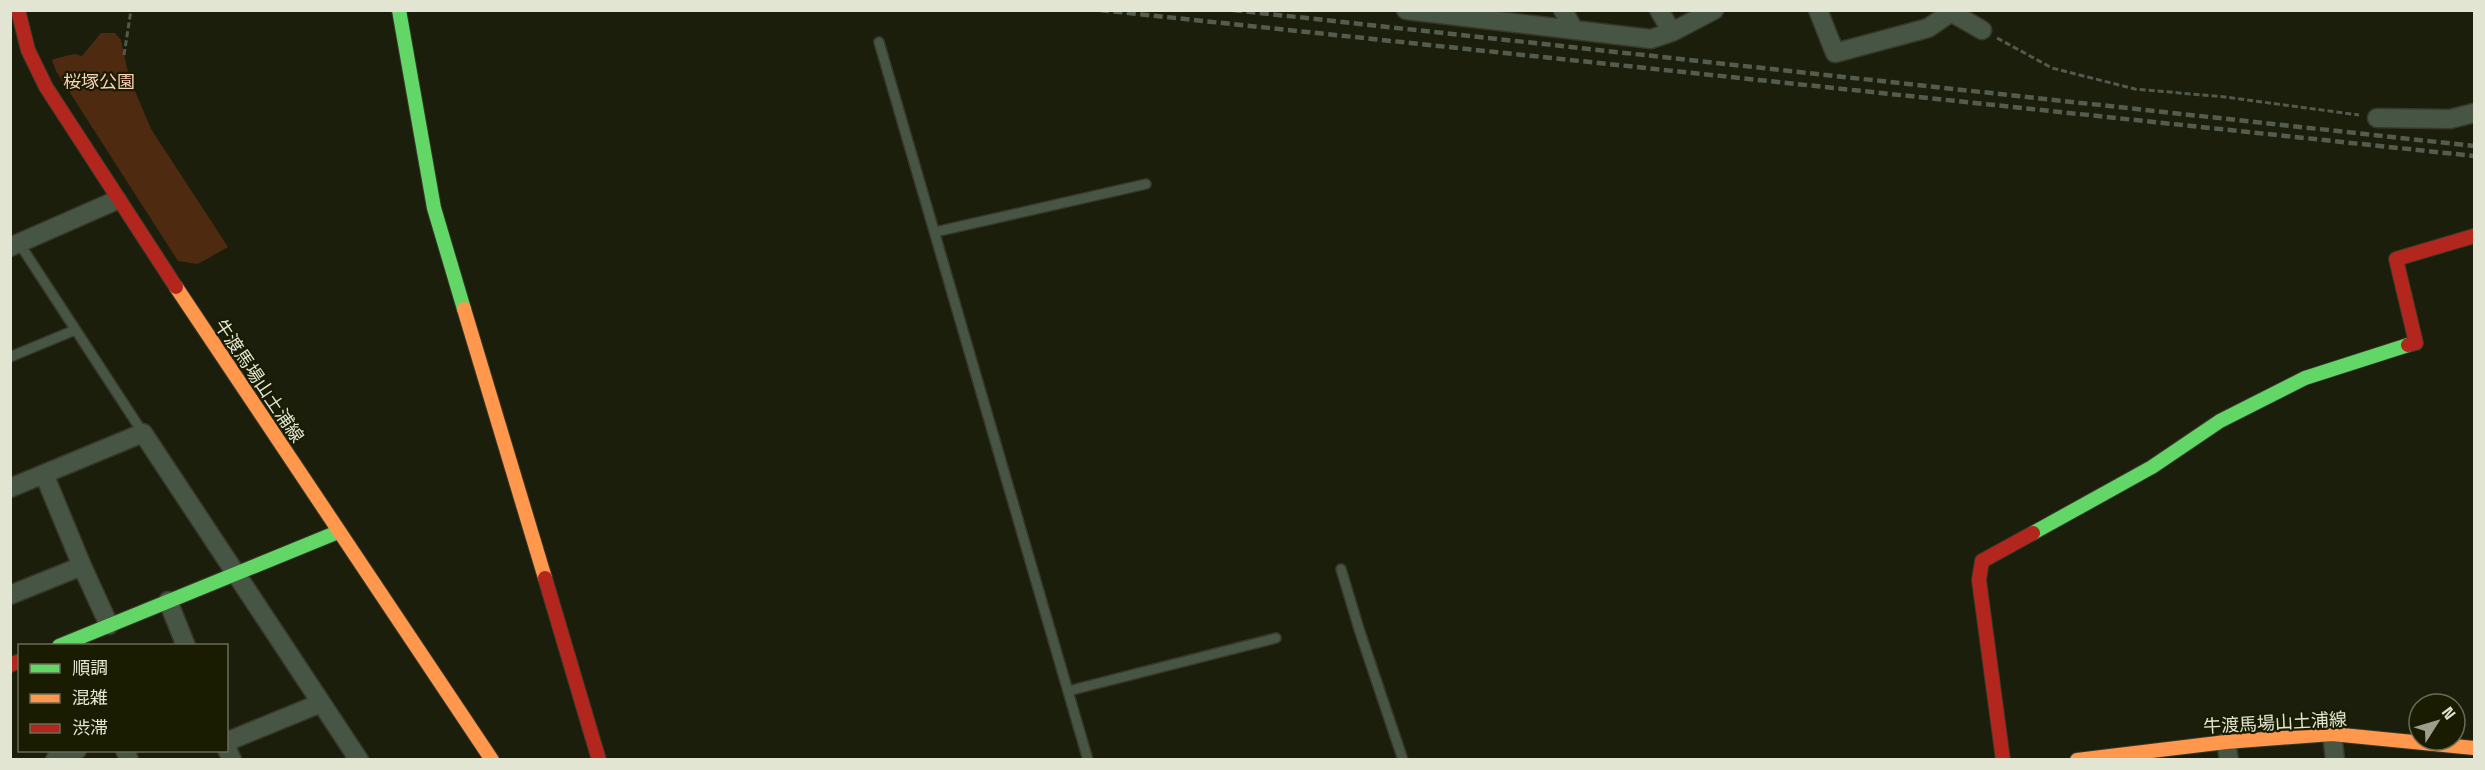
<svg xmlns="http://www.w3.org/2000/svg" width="2485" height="770" font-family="'Space Grotesk','Noto Sans JP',sans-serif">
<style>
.green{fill:#4d2a10}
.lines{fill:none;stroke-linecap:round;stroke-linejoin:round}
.lane-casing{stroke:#373829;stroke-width:12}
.street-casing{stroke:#373829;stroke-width:21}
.fast-casing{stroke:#373829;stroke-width:16}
.slow-casing{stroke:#373829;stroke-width:16}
.jam-casing{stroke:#373829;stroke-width:16}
.path{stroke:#515a4c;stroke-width:3;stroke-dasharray:6 3;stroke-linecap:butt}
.lane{stroke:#475544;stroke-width:9}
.street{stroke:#475544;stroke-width:18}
.fast{stroke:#63d668;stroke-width:14}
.slow{stroke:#ff974d;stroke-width:14}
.jam{stroke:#b3261e;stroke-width:14}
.rail{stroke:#545c4e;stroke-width:4.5;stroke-dasharray:9 4.5;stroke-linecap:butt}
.labels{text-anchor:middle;stroke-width:4.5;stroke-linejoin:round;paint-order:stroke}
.park-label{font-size:18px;fill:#fcd0b7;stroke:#191c00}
.street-label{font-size:18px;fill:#e2e5d2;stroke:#191c00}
</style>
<rect width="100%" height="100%" fill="#1c1e0c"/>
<path class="green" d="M101 33H115L121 40 129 77 151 129 228 247 198 264 178 261 56 71 52 60 54 59 74 54 82 56Z"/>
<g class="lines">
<g class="lane-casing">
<path id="lane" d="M879 42 1088 760
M935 232 1146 184
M19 243 143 433
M10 357 75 330
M1341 569 1359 629 1403 760
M1068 691 1276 638"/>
</g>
<g class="street-casing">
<path id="street" d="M1406 10 1651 39 1672 32 1714 10
M1563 10 1574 30
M1659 10 1672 32
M1818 10 1835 53 1928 28 1950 13
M1947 10 1982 30
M2377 118 2450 119 2474 113
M10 247 117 200
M44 474 82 566 109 625
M10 488 143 433 359 760
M10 595 82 566
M168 601 186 646
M2332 734 2335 760
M226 742 321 703
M2226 742 2229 760
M226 747 232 760
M125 750 129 760
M55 760 77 750"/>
</g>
<g class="fast-casing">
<path id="fast" d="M399 10 434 208 464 309
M2033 533 2152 467 2220 421 2305 378 2408 345
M59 646 338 532"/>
</g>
<g class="slow-casing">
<path id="slow" d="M176 287 492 760
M464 309 545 578
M2077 760 2226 742 2332 734 2474 748"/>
</g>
<g class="jam-casing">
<path id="jam" d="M18 10 28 50 46 87 176 287
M2408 345 2416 343 2396 259 2474 236
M545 578 599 760
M10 665 20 661
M2003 760 1979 580 1982 561 2033 533"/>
</g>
<path class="path" d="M1997 38 2052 68 2135 89 2225 97 2359 115
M124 55 131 10"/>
<use href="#lane" class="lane"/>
<use href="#street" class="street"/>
<use href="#fast" class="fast"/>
<use href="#slow" class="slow"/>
<use href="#jam" class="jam"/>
<path class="rail" d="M1100 10 2474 156
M1233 10 2474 146"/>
</g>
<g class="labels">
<g class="park-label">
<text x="99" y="88">桜塚公園</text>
</g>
<g class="street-label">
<text transform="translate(259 381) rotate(56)" y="6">牛渡馬場山土浦線</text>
<text transform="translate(2275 723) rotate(-3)" y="6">牛渡馬場山土浦線</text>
</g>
</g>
<rect width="2485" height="770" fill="none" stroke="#e2e5d2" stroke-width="24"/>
<rect x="18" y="644" width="210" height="108" fill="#191c00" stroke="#696c54" stroke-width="1.5"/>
<rect x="30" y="664" width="30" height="9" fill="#63d668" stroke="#696c54" stroke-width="1.5"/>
<text x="72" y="674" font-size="18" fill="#e2e5d2">順調</text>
<rect x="30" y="694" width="30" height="9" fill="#ff974d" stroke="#696c54" stroke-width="1.5"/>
<text x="72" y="704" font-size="18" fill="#e2e5d2">混雑</text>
<rect x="30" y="724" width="30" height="9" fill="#b3261e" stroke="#696c54" stroke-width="1.5"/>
<text x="72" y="734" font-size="18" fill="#e2e5d2">渋滞</text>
<g transform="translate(2437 722) rotate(53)"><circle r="28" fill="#191c00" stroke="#696c54" stroke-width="1.5"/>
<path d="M0-4.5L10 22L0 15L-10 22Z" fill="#9d9f8d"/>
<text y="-9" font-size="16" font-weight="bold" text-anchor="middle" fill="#e2e5d2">N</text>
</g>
</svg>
